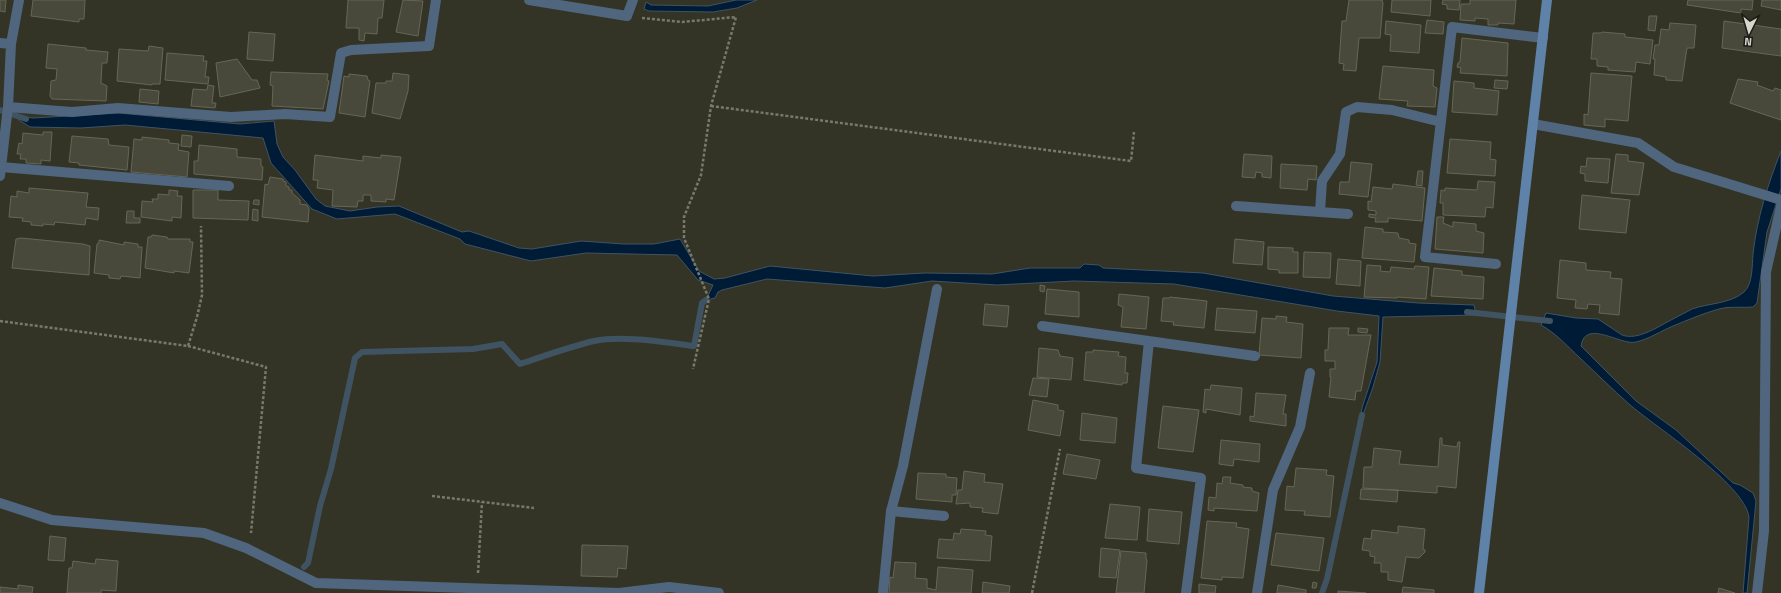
<svg xmlns="http://www.w3.org/2000/svg" width="1781" height="593" font-family="'Titillium Web',sans-serif">
<style>
.water{fill:#001b36;stroke:#405363}
.lines{fill:none;stroke-linecap:round;stroke-linejoin:round}
.stream{stroke:#405363;stroke-width:6}
.building{fill:#48493a;stroke:#656756}
.path{stroke:#78796c;stroke-width:2.5;stroke-dasharray:3 2;stroke-linecap:butt}
.lane{stroke:#4f667e;stroke-width:10}
.street{stroke:#4f667e;stroke-width:10}
.secondary{stroke:#5e82a8;stroke-width:10}
</style>
<rect width="100%" height="100%" fill="#333425"/>
<path class="water" d="M736 0H757L737 8 713 12 649 11 644 9 646 2 651 5 708 6Z
M119 113 240 124 274 121 277 144 283 157 295 170 316 199 325 206 350 211 377 207 399 206 462 232 469 231 519 248 532 249 581 241 624 244H654L680 239 699 271 714 279 725 278 770 266 873 276 925 273 992 274 1030 268H1080L1084 264 1099 265 1103 268 1203 273 1333 296 1418 303 1474 305 1476 315 1383 317 1380 362 1373 387 1360 423 1362 408 1377 362 1379 316 1337 311 1174 284 1074 281 997 285 932 281 885 288 767 279 722 290 718 292 715 298 706 300 713 285 698 280 677 255 586 253 531 261 465 244 460 239 395 214 337 219 312 209 271 163 263 138 125 125 81 128 30 127 19 120 18 116 33 118Z
M1781 151V189L1767 232 1757 303 1753 307C1742 308 1729 306 1719 309 1704 313 1688 320 1673 326 1661 331 1649 339 1636 342 1621 346 1585 318 1581 346L1636 401 1676 430 1733 483 1740 485 1753 493 1756 501 1747 593H1743L1749 517C1744 483 1655 427 1629 404 1612 389 1596 373 1580 358 1567 346 1557 334 1541 325L1546 313 1576 318 1598 319 1622 335C1638 341 1659 326 1673 319 1679 316 1686 312 1692 309 1709 303 1730 304 1744 292 1753 284 1752 265 1753 254 1757 218 1768 184 1781 151Z"/>
<g class="lines">
<path class="stream" d="M0 110 26 119
M1467 312 1550 321
M304 567 308 563 320 506 331 469 355 358 362 352 473 349 502 344 520 364C544 356 569 347 594 341 622 335 665 342 694 346L702 303 706 300
M1322 593 1327 579 1362 415"/>
</g>
<path class="building" d="M0 0H6L5 12 0 11Z
M33 0H85L84 19H79V22L31 16Z
M348 0H384L382 18H378L377 34 365 33 364 41 359 40V28H346Z
M403 0 423 1 418 36 396 32Z
M1349 0H1382L1383 3 1380 38H1359L1356 71 1343 70 1344 64 1339 63 1342 21H1346Z
M1392 0H1431L1430 16 1391 12Z
M1443 0H1460L1459 10 1447 9V5L1442 4Z
M1470 0H1516L1514 24 1498 23V25H1488V19L1475 18V21L1460 20 1461 4H1470Z
M1688 0H1753L1752 10 1741 9V13L1687 5Z
M1762 0H1781V10L1761 6Z
M1649 16H1657L1655 31 1648 30Z
M1427 20 1444 22 1443 34 1425 33Z
M1386 21 1421 25 1419 53 1390 51 1391 35 1385 34Z
M1724 21 1781 29V56L1722 48Z
M1670 23 1696 25 1694 48H1687L1682 81 1666 80V77L1654 75 1655 59H1653L1655 45H1659L1661 29 1669 30Z
M249 32 275 34 273 61 247 59Z
M1602 32 1625 34V37L1653 40 1650 64 1636 62 1635 72 1608 70V67L1597 66V59H1591L1593 33H1601Z
M1462 38 1508 43 1507 76 1460 73 1461 68 1457 67 1458 63 1460 62Z
M48 44 86 48V50L108 52 107 63H102L101 83 107 86 106 101 52 99 50 96 51 81 56 80 57 69 46 68Z
M149 46 163 48 160 84H152V85L117 81 119 49 148 51Z
M167 53 204 56 203 61H207L205 77H209L208 84 165 80Z
M237 59 252 80H257L260 88 220 97 216 63Z
M1383 66 1434 70 1433 86 1437 88 1435 107 1407 106 1408 101 1379 99Z
M271 72 328 74 327 80 329 81 323 109 272 106 273 86 270 85Z
M393 73 409 75 408 91 400 119 372 113 376 83H386V81H392Z
M1591 73 1632 76 1628 121 1605 119V127L1584 125V114L1588 115Z
M349 74 367 76 368 80 370 81 365 117 339 113 344 76 349 77Z
M1738 79 1758 82 1757 85 1773 91 1775 88 1781 90V120L1730 103Z
M1495 80 1508 81 1507 89 1494 88Z
M1454 81 1474 83V88L1499 91 1497 115 1452 112Z
M208 85 214 86 212 103H216L215 108 191 106 193 89 207 90Z
M140 89 159 91 158 104 139 102Z
M43 132H52L50 161 41 160V164L26 163V159H20L21 154H17L19 143 22 144 23 133 43 135Z
M182 135 192 136 191 147 181 146Z
M72 136 108 139 109 145 129 147 127 170 79 165V163L69 162Z
M142 137 169 140V143L179 144 178 150 189 152 187 177 131 172 134 139 142 140Z
M1450 139 1491 142 1490 159 1496 160 1495 176 1447 173Z
M199 145 237 149V157L261 159V166L263 167 262 180 194 174V161H198Z
M1244 154 1272 156 1271 178 1262 177V173L1256 172 1255 178 1242 177Z
M1616 154 1628 155V161L1644 163 1639 195 1611 193Z
M315 155 363 161V156L381 158V155L401 157 394 200 386 199V202L371 201V195H363V201H358L357 207 332 206 333 190 317 188 318 180H313Z
M1587 158 1610 159 1608 183 1585 181V174L1580 173 1581 166 1586 167Z
M1351 162 1372 164 1368 197 1339 194 1340 182H1349Z
M1281 164 1317 166 1316 180 1308 179 1307 190 1280 188Z
M1418 171H1423L1422 186 1416 185Z
M270 177 283 179V181L286 182V186L289 187V190H292V193L300 200V204L307 205 309 209 308 222 262 217 265 184 268 185Z
M1478 181 1495 182 1493 208 1486 207 1485 217 1443 215V203H1440L1441 190 1445 191V188L1477 190Z
M1393 184 1425 188 1422 221 1388 218V222H1375L1376 218 1369 217V214L1376 215V211L1368 210V201L1371 202 1373 187 1392 189Z
M29 188 88 193 86 207 99 208 98 220 86 218 85 225 55 222 54 225 43 224V226L31 225V222L22 221 23 218 9 217 11 196 17 197V191L29 193Z
M169 190 178 191 177 196H182L181 218 172 217V221L141 217 142 201 153 202 152 199H158V194L169 195Z
M193 190H218V200L249 201 248 220 193 218Z
M1582 195 1630 200 1626 233 1579 229Z
M254 200H259V205L253 204Z
M253 209 258 210V221L252 220Z
M127 211H134V218H140V223H126Z
M1437 217H1444L1443 223 1453 227V222L1476 224V231L1484 233 1483 253 1435 249Z
M1365 227 1383 229V232L1398 233 1399 238 1409 240V243L1416 244 1414 262 1362 258Z
M152 235 167 237 168 239H190V242H193L189 273 174 271V273L145 268 148 237H151Z
M21 238 83 244 90 246 89 275 12 268 16 239Z
M1235 239 1264 242 1262 265 1233 263Z
M99 240 124 245V242L138 244V247H142L140 278 121 276 120 279 109 278V275L94 273 97 244 99 243Z
M1268 247 1293 248V252H1298V273H1279V270L1268 269Z
M1304 252 1331 253 1330 278 1303 277Z
M1338 259 1361 261 1360 286 1336 284Z
M1560 260 1586 263V270L1611 272 1610 278 1622 279 1619 315 1599 313 1600 305 1588 304 1587 309 1575 308 1576 300 1557 298Z
M1367 265 1381 266 1380 271 1390 272 1391 267 1414 269 1415 266 1429 267 1426 299 1397 297V298L1364 297Z
M1434 268 1462 271V275L1484 277 1483 299 1431 296Z
M1040 285 1045 286 1044 292 1040 291Z
M1047 289 1079 292V317L1045 314Z
M1119 294 1149 297 1146 329 1121 327 1123 307 1118 305Z
M1170 297 1207 301 1204 328 1173 325 1174 322 1161 321 1163 298H1169Z
M985 304 1009 306 1007 327 983 325Z
M1217 308 1257 311 1255 333 1215 330Z
M1276 316 1287 317 1286 322 1303 324 1301 358 1259 355 1262 318 1276 319Z
M1329 328H1349L1348 335H1371L1361 391H1356L1355 400 1329 397 1331 377H1330V369H1335V361H1325V350H1328Z
M1358 328 1368 329 1367 333 1358 332Z
M1039 348 1058 350 1060 356 1073 358 1071 380 1037 377Z
M1093 350 1119 352 1118 356 1126 357 1125 373H1128L1127 383H1122V385L1084 380 1086 352H1093Z
M1033 378 1049 379 1047 397 1029 395Z
M1211 385 1242 388 1240 415 1206 409V413L1203 412 1205 389 1210 390Z
M1256 393 1286 395 1283 414H1286V426L1250 421V416L1254 417Z
M1033 400 1058 405V410L1064 411 1060 436 1028 430Z
M1163 406 1199 410 1193 452 1158 448Z
M1082 413 1117 418 1115 443 1080 440Z
M1440 438H1442V445L1457 447 1458 442H1460L1456 488 1437 486V493L1363 488 1364 467H1372L1374 448 1401 451 1399 464 1438 467Z
M1221 440 1260 444 1259 462 1234 459 1233 466 1219 464Z
M1067 454 1100 460 1096 479 1063 474Z
M1296 468 1327 470 1326 475 1334 476 1330 517 1304 515 1305 511 1285 510 1287 486 1294 487Z
M964 471 985 474 984 482 1003 484 998 514 982 512 983 508 970 507V503L956 504 958 490H962Z
M918 473 946 474V477L957 478 956 495H952V502L916 499Z
M1223 477H1231L1230 483 1243 485V487L1252 488V491L1259 493 1257 511 1214 508V511L1208 510 1209 497 1216 498 1217 483 1222 484Z
M1361 489 1398 490 1397 502 1360 499Z
M1110 504 1140 507 1137 540 1105 538Z
M1149 509 1182 512 1179 544 1147 541Z
M1207 521 1237 523 1236 527 1249 529 1243 578 1222 577V580L1201 578Z
M1398 526 1425 529 1423 549 1425 550V552L1419 558 1406 557 1402 582 1388 580V572H1381V563H1374L1375 557 1370 556V551L1362 550 1364 538 1371 539 1372 530 1398 533Z
M961 529 986 531 985 535 992 536 990 561 937 558 939 539 953 540 954 533 960 534Z
M1276 533 1324 538 1319 571 1271 565Z
M50 536 66 538 64 561 48 560Z
M582 545 628 546 626 569 618 568 617 577 581 576Z
M1101 548 1120 550 1116 578 1099 577Z
M1121 551 1146 553V559L1147 560 1144 593H1116Z
M96 559 118 561 116 591 101 590V593H67L69 568H72L73 561 95 564Z
M895 562 916 563 915 578 927 579V588L936 590 938 567 973 570 971 593H889L890 577 893 578Z
M983 582 1010 586 1009 593H982Z
M1313 582 1317 583 1316 588H1312Z
M1199 584 1216 586 1215 593H1199Z
M18 585 33 587 32 593H0V587L18 589Z
M1278 585 1306 590V593H1277Z
M1403 587 1434 590V593H1402Z
M1719 588 1735 593H1718Z
M1338 591 1366 593H1338Z"/>
<g class="lines">
<path class="path" d="M642 18 682 22 736 17 711 106 701 175 684 217V238L709 299 693 369
M711 106 1131 161 1134 132
M0 321 188 346 197 317 202 295 201 226
M188 346 266 367 251 533
M432 496 534 508
M478 573 482 502
M1032 593 1060 449"/>
<path class="lane" d="M1 167 229 186
M891 511 944 516"/>
<path class="street" d="M529 0 627 16 633 0
M0 43 11 44
M8 107 72 112 118 108 231 117 285 114 330 117 341 53 351 50 429 46 436 0
M1533 124 1638 143 1674 167 1781 200
M0 176 8 107 11 44 19 0
M1236 206 1348 214
M1320 212 1322 181 1340 154 1346 112 1357 107 1392 110 1441 122
M1496 264 1425 257 1452 27 1543 38
M1042 326 1255 356
M1149 341 1136 468 1201 478 1186 593
M0 503 52 520 204 533 246 548 316 583 619 593 669 587 719 593
M883 593 891 511 903 466 937 289
M1257 593 1273 490 1300 427 1310 373
M1757 593 1764 531 1766 272 1781 206"/>
<path class="secondary" d="M1479 593 1547 0"/>
</g>
<g transform="translate(1749 32) rotate(185)" stroke="#1a1b15" stroke-width="3" paint-order="stroke">
<path d="M0-3L7 15L0 10L-7 15Z" fill="#d5d6cc"/>
<text y="-6" font-size="11" font-weight="bold" text-anchor="middle" fill="#d5d6cc">N</text>
</g>
</svg>
